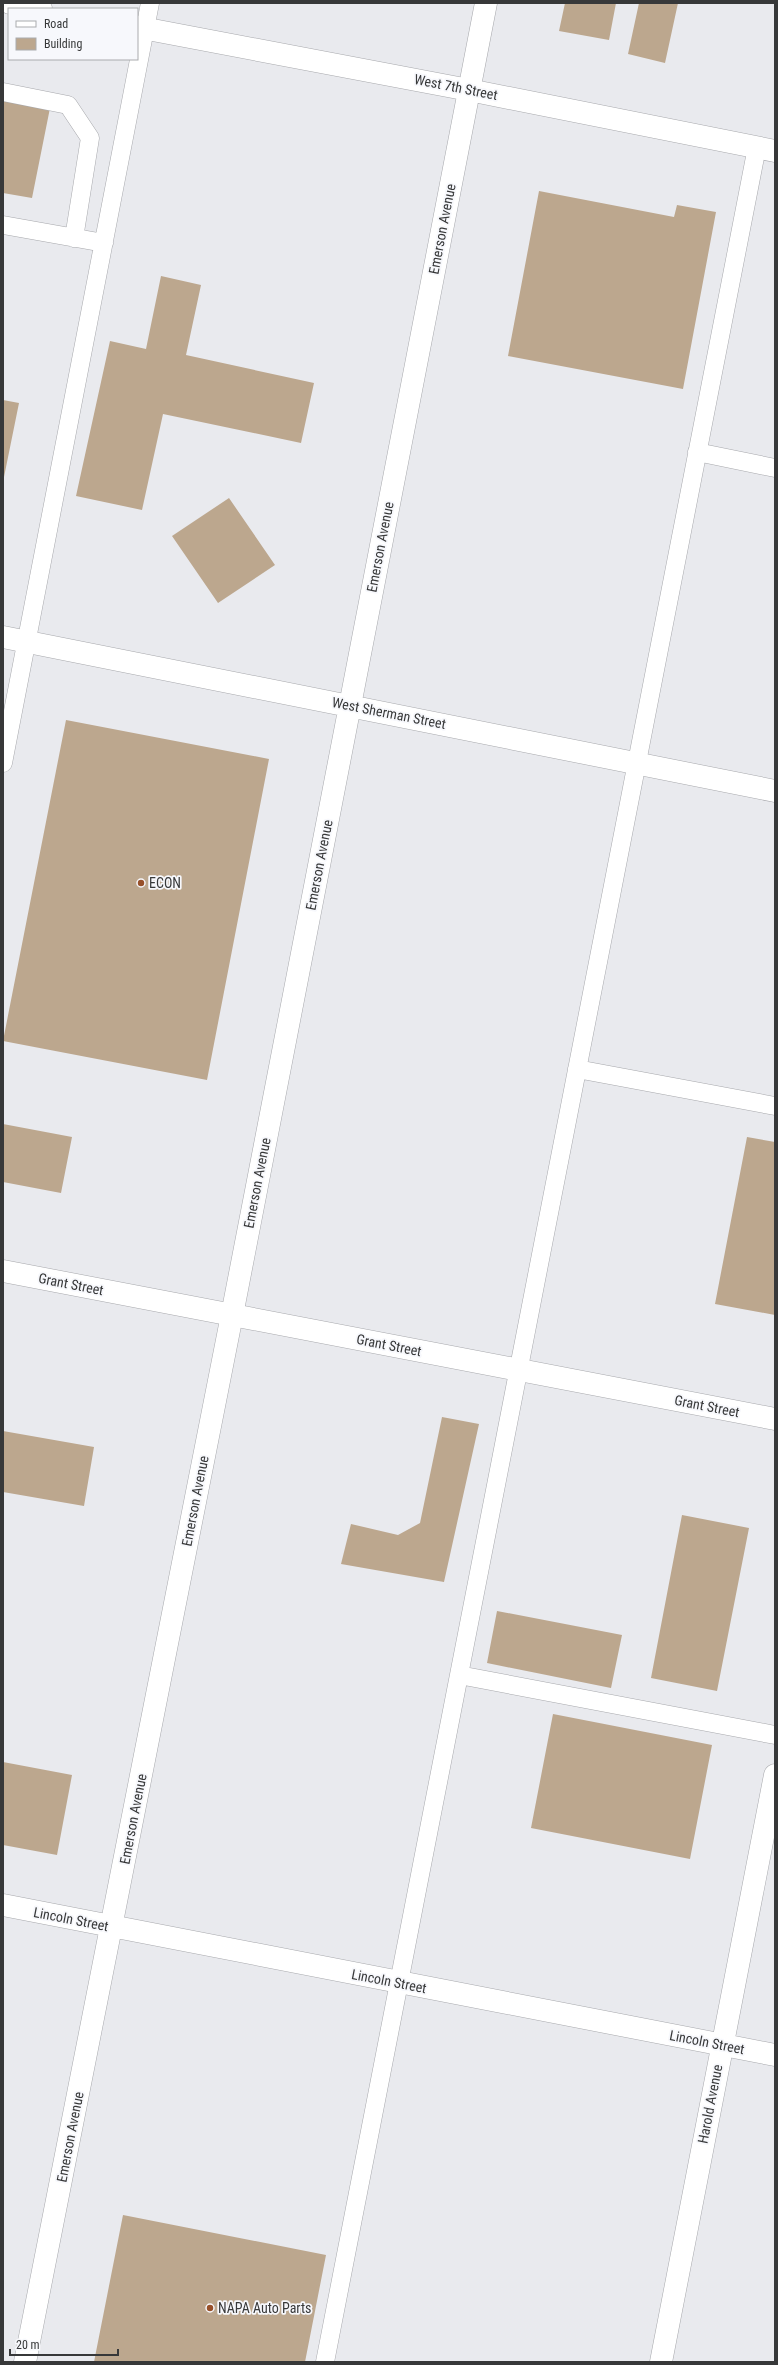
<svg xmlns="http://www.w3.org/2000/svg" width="778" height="2365" font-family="'Roboto Condensed',sans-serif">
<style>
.building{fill:#bca78e}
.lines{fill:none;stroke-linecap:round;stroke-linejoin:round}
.lane-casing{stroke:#a7a8ac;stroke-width:19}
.street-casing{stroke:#a7a8ac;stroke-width:23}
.secondary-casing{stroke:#a7a8ac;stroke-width:23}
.lane{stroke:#fff;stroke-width:18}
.street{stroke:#fff;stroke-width:22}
.secondary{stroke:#fff;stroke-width:22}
.poi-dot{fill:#97502a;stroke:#f7f8fc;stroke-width:1.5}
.labels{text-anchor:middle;stroke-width:3.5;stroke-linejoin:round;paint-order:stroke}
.street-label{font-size:14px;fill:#373839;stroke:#f7f8fc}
.poi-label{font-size:14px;fill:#373839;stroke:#f7f8fc;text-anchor:start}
</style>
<rect width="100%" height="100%" fill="#e9eaee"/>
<path class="building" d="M565 3H616L609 40 559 31Z
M639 3H678L665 63 628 54Z
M3 99 50 108 32 198 3 193Z
M539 191 674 217 677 205 716 212 683 389 508 356Z
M161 276 201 285 186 355 314 383 301 443 163 414 142 510 76 496 110 341 146 349Z
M3 400 19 403 4 477H3Z
M229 498 275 565 218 603 172 536Z
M66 720 269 759 207 1080 3 1041Z
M3 1124 72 1137 61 1193 3 1182Z
M747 1137 775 1142V1315L715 1304Z
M442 1417 479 1424 444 1582 341 1564 351 1524 398 1535 420 1523Z
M3 1431 94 1447 84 1506 3 1492Z
M682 1515 749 1528 717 1691 651 1678Z
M497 1611 622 1635 611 1688 487 1663Z
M553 1714 712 1745 690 1859 531 1828Z
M3 1762 72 1775 57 1855 3 1845Z
M123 2215 326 2255 305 2362H94Z"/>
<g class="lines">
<g class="lane-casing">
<path id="lane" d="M3 92 68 105 90 138 74 238
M3 225 104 243
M697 452 775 468
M3 763 150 3
M577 1069 775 1106
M459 1675 775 1735
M325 2362 757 147"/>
</g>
<g class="street-casing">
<path id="street" d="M10 3 41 9
M137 27 469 90 775 151
M3 637 775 791
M3 1905 775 2055
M25 2362 232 1315 486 3
M661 2362 775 1775"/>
</g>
<g class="secondary-casing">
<path id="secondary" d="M3 1271 775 1419"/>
</g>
<use href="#lane" class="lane"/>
<use href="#street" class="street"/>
<use href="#secondary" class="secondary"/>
</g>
<g class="poi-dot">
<circle cx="141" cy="883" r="4"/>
<circle cx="210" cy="2308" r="4"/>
</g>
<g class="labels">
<g class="street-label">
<text transform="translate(456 87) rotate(11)" y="5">West 7th Street</text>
<text transform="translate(442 229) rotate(-79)" y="5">Emerson Avenue</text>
<text transform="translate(380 547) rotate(-79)" y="5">Emerson Avenue</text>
<text transform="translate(389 713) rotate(11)" y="5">West Sherman Street</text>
<text transform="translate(319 865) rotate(-79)" y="5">Emerson Avenue</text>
<text transform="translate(257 1183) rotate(-79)" y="5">Emerson Avenue</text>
<text transform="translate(71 1284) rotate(11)" y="5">Grant Street</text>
<text transform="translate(389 1345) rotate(11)" y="5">Grant Street</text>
<text transform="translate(707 1406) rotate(11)" y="5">Grant Street</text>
<text transform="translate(195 1501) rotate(-79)" y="5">Emerson Avenue</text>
<text transform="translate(133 1819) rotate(-79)" y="5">Emerson Avenue</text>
<text transform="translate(71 1919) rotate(11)" y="5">Lincoln Street</text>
<text transform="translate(389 1981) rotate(11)" y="5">Lincoln Street</text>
<text transform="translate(707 2042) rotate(11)" y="5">Lincoln Street</text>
<text transform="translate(710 2104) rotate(-79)" y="5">Harold Avenue</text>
<text transform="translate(70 2137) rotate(-79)" y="5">Emerson Avenue</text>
</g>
<g class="poi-label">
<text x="149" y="888">ECON</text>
<text x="218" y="2313">NAPA Auto Parts</text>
</g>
</g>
<rect width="778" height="2365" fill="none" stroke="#373839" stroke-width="8"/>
<rect x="8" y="8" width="130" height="52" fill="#f7f8fc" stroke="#aaabae"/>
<rect x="16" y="21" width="20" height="6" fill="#ffffff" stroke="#aaabae"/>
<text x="44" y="28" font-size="12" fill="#373839">Road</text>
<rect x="16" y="38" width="20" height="12" fill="#bca78e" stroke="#aaabae"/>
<text x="44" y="48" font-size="12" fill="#373839">Building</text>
<path d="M10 2349v6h108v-6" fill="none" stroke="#373839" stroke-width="2"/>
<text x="16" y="2349" font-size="12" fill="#373839" stroke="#f7f8fc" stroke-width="3" paint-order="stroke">20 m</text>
</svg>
